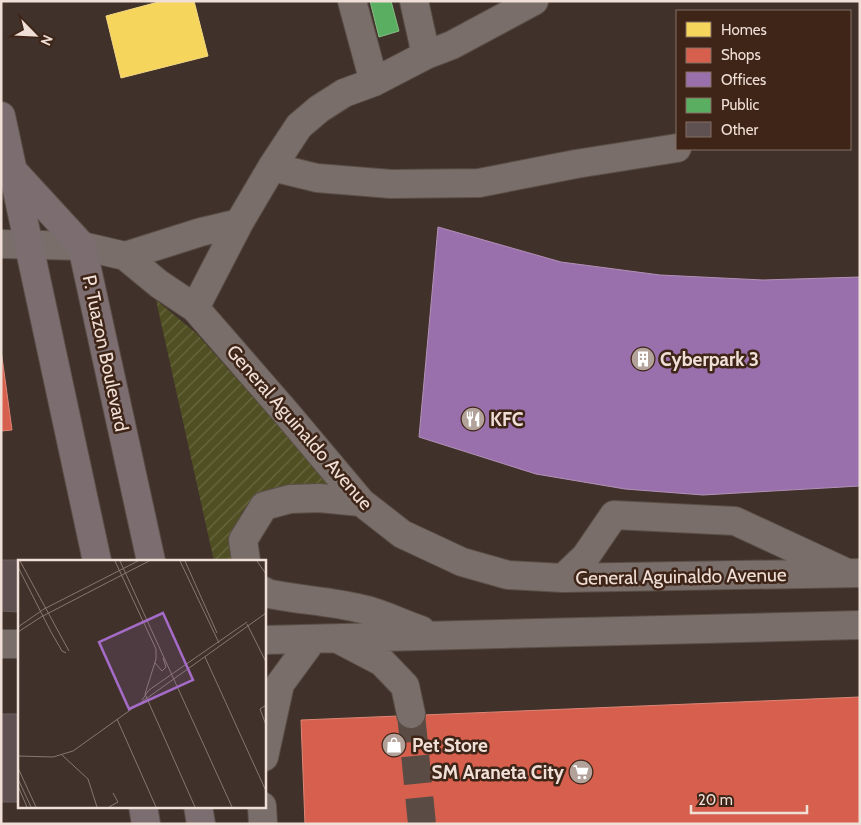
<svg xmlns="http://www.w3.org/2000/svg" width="861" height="825" font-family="Cabin,sans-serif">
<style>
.garden{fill:url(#garden-furrows)}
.homes{fill:#f6d55c;stroke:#f4d881}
.shops{fill:#d6604d;stroke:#de8676}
.offices{fill:#9970ab;stroke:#b391b8}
.public{fill:#5aae61;stroke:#87bd84}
.building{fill:#5f5052;stroke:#6a5e5e}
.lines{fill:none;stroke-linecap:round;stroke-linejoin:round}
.minor-tunnel{stroke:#5a4c44;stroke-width:28;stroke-dasharray:28 14;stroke-linecap:butt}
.minor-casing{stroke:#5a4e47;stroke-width:30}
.major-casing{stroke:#5a4e47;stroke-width:30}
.minor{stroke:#796e69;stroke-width:28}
.major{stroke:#7c6e70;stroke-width:28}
.labels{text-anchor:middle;stroke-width:5;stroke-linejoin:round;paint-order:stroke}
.street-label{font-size:19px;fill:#f0dfd7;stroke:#3e2518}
.poi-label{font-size:19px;font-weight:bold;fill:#f0dfd7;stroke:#3e2518;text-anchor:start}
.inset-road{fill:none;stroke:#86776f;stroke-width:1}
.view{fill:#a46bc7;fill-opacity:0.15;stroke:#a46bc7;stroke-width:2.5}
.inset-edge{fill:none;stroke:#f0dfd7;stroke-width:2.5}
</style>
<defs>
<pattern id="garden-furrows" width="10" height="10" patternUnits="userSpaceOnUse" patternTransform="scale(1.25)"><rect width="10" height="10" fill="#504f23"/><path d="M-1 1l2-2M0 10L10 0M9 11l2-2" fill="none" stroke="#6a6842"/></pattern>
</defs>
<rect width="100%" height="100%" fill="#40322a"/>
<path class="garden" d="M156 300 196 333 330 484 281 487 263 491 241 513 233 561H214Z"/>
<path class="homes" d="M162 1H194L208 56 121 78 106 16Z"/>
<path class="shops" d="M1 350 12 430 1 431Z
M860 697V824H305L301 720Z"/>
<path class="offices" d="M438 227 561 262 660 275 763 280 860 277V486L703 495 625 489 536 474 419 437Z"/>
<path class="public" d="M370 1H391L399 31 379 37Z"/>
<path class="building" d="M1 560H49V561H19V612L1 611Z
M1 714H19V802H1Z"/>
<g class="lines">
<path class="minor-tunnel" d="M411 714 422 824"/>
<g class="minor-casing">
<path id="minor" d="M352 1 374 82
M414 1 426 55
M272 167 317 178 391 184 479 183 576 164 677 148
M1 244 82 246 125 256 159 284 195 308 288 415 361 502 402 534 462 562 508 575 563 578 860 573
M125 256 201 232 239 223
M195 308 239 223 272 167 299 126 319 109 344 93 374 82 426 55 452 45 534 1
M246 561 243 540 264 506 290 499 319 498 361 502
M563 578 586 556 614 515 735 521 843 571
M264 591 265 593C297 600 330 601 362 609 382 613 402 624 421 630
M338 639 382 662 405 686 411 714
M264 640 860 625
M1 644H19
M264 757 280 684 313 639
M262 806 263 824"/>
</g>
<g class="major-casing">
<path id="major" d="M1 116 97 561
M14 172 82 246 151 561
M143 806 146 824
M198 806 201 824"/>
</g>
<use href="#minor" class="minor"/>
<use href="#major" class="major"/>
</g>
<defs>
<g id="building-disc" transform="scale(1.25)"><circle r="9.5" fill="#b2a29a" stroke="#3e2518"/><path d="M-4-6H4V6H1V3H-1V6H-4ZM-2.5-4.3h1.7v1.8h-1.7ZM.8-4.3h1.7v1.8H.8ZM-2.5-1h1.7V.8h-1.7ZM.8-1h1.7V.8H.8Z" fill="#fff"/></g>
<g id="restaurant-disc" transform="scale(1.25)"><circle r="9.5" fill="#b2a29a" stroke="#3e2518"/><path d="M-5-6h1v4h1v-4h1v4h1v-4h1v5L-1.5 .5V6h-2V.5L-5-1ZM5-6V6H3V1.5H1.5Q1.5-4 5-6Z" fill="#fff"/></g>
<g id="shop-disc" transform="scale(1.25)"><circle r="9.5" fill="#b2a29a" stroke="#3e2518"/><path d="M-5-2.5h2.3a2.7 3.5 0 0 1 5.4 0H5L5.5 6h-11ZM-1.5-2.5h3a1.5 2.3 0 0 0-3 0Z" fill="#fff"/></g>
<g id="supermarket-disc" transform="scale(1.25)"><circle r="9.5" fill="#b2a29a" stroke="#3e2518"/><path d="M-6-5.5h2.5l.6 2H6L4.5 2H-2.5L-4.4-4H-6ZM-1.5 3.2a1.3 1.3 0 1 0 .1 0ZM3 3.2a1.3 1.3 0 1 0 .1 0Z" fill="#fff"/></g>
</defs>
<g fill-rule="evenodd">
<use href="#building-disc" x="643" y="359"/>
<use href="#restaurant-disc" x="473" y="419"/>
<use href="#shop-disc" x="394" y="745"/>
<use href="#supermarket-disc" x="581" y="772"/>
</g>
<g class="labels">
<g class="street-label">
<text transform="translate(106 353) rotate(78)" y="7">P. Tuazon Boulevard</text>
<text transform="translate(300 427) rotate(49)" y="7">General Aguinaldo Avenue</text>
<text transform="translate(681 576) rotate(-1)" y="7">General Aguinaldo Avenue</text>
</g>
<g class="poi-label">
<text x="660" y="366">Cyberpark 3</text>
<text x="490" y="426">KFC</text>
<text x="412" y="752">Pet Store</text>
<text x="564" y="779" text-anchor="end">SM Araneta City</text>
</g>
</g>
<g transform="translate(18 560)">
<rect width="248" height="248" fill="#40322a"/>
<path class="inset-road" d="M2 1 51 91M97 1 138 89V99L127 134 177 247M102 1 214 247M162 1 201 83M167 1 199 73M239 1 248 14M0 7 33 72 44 91 48 93M229 64 248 102M0 67 26 49 120 1M0 72 23 57 131 1M187 97 248 231M137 103 144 111 148 107 145 98M124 140 131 130 229 62M248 145 242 149 248 165M99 159 138 247M44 195 70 219 79 247M0 196 35 197 55 191 248 53M0 208 18 247M0 219 13 247M0 226 9 247M91 247 100 242 95 233"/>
<path class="view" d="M145 53 175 120 111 149 81 82Z"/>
<rect width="248" height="248" class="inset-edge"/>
</g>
<rect width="861" height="825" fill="none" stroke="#f0dfd7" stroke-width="5"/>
<rect x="676" y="10" width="175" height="140" fill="#3e2518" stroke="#856f64"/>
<rect x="686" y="22" width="25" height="15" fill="#f6d55c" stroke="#856f64"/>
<text x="721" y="35" font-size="15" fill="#f0dfd7">Homes</text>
<rect x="686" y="48" width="25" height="15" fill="#d6604d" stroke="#856f64"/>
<text x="721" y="60" font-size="15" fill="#f0dfd7">Shops</text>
<rect x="686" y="72" width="25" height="15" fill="#9970ab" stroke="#856f64"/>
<text x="721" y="85" font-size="15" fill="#f0dfd7">Offices</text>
<rect x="686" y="98" width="25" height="15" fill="#5aae61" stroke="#856f64"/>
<text x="721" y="110" font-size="15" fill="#f0dfd7">Public</text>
<rect x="686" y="122" width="25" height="15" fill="#5f5052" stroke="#856f64"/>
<text x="721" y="135" font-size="15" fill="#f0dfd7">Other</text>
<g transform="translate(35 35) rotate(114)" stroke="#3e2518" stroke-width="4" paint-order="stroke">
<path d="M0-4L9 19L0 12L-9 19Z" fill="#f0dfd7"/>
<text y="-8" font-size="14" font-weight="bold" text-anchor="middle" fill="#f0dfd7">N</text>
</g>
<path d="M691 805v8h116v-8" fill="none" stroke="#f0dfd7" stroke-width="2.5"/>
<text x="698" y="805" font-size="15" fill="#f0dfd7" stroke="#3e2518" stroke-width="4" paint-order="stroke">20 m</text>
</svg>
